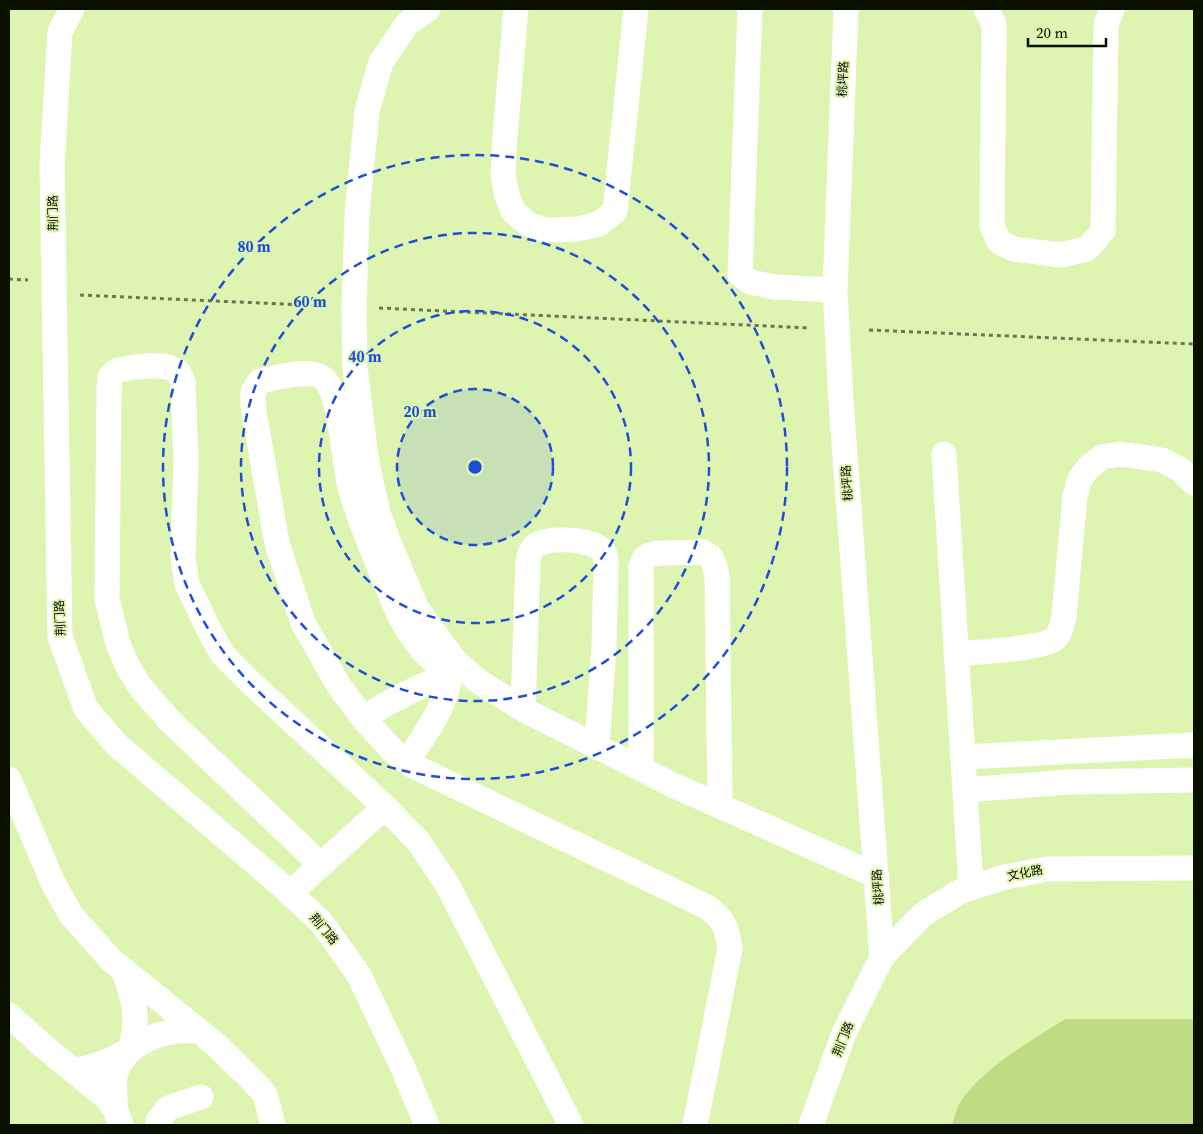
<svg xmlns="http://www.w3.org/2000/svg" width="1203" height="1134" font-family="'Source Serif 4','Noto Sans SC',serif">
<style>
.green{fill:#bfdb84}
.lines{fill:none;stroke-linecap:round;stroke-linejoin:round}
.path{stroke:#697850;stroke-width:3;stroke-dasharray:4 4;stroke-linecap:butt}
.minor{stroke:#fff;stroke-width:25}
.ring{fill:none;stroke:#1d4ed8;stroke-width:2.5;stroke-dasharray:9 6}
.labels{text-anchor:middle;stroke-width:4;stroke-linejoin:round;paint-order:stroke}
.street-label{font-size:12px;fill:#091000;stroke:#def5b1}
.centre{fill:#1d4ed8;stroke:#def5b1;stroke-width:2.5}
.ring-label{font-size:15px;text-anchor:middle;font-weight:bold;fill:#1d4ed8;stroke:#def5b1;stroke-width:4;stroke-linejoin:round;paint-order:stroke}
</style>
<rect width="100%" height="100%" fill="#def5b1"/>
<path class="green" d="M1066 1019H1194V1125H952C955 1118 956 1109 960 1103 978 1072 1035 1037 1066 1019Z"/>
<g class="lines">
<path class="path" d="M9 279 28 280
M80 295 328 306
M379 308 810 328
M869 330 1194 344"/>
<path class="minor" d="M72 9 60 32 52 165 60 637 86 709 117 745 280 884 321 922 359 975 403 1068 427 1125
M428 9 407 24 381 62 367 111 357 214 354 307 355 367 365 450 372 487 379 516 391 548 417 609 455 661 478 681 526 711 675 786 877 876
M516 9 505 136 503 175 507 195 513 211 528 224 546 230 577 229 599 224 615 211 636 9
M750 9 740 274 750 282 775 287 835 290
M846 9 835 290 841 401 882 957
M986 9 994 24 992 226 999 242 1014 249 1061 255 1087 249 1103 231 1106 25 1112 9
M944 454 971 888
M956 654C976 652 1039 649 1053 640 1060 636 1062 624 1064 616L1075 496 1080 479 1089 467 1102 457 1121 454 1162 460 1181 470 1194 483
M450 675C440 666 428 657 420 647 401 624 391 596 380 569 369 543 358 515 350 487 344 463 341 393 323 378 311 368 275 378 260 381L253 392V406L277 543 303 623 339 686 363 718 392 750 411 765 707 907C724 919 727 928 730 948L695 1125
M523 709 528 561C529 557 530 552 532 549 541 535 592 538 603 551 606 555 606 560 606 566L604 646 597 746
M363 718C391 700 418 686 450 675
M963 757 1194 745
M407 762C424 735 446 708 450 675
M641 769V567L644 559 649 555 660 553 703 552 711 557 715 566 717 577 720 806
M9 779 53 883 71 915 111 960 215 1044 248 1076 265 1094 273 1125
M965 790 1067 782 1194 780
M321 865 170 721 141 688 128 667 118 644 107 599 109 388 110 377 114 372C128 367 166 361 178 372 181 375 182 380 183 383L186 461 183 558 187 584 210 632 223 655 250 682 385 807 418 841 447 884 571 1125
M290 893 385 807
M9 1015 42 1045 108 1099 116 1111 121 1125
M72 1070C94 1068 110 1061 129 1050 141 1022 133 996 123 969
M116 1111C115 1098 112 1081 117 1069 130 1039 169 1028 199 1031
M159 1125 158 1121 168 1108 201 1097
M811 1125 844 1033 882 957 922 915 961 891 1005 877 1047 869 1194 868"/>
</g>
<circle cx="475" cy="467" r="78" fill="#1d4ed8" fill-opacity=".12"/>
<g class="ring">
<circle cx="475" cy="467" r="78"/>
<circle cx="475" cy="467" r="156"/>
<circle cx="475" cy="467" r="234"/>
<circle cx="475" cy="467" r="312"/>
</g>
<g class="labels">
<g class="street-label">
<text transform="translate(843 79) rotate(-87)" y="4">桃坪路</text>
<text transform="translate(53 213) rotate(-91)" y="4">荆门路</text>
<text transform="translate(847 483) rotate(-94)" y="4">桃坪路</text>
<text transform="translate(60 618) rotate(-93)" y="4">荆门路</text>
<text transform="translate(1025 873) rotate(-12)" y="4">文化路</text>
<text transform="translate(878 887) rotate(-94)" y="4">桃坪路</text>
<text transform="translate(324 929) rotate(50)" y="4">荆门路</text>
<text transform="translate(843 1039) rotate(-68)" y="4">荆门路</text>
</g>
</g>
<circle cx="475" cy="467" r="8" class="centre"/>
<g class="ring-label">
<text x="254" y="252">80 m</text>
<text x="310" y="307">60 m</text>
<text x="365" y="362">40 m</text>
<text x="420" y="417">20 m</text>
</g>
<rect width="1203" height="1134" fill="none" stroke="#091000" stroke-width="20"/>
<path d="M1028 38v8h78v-8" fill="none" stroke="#091000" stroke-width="2.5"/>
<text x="1036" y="38" font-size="15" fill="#091000" stroke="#def5b1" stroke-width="4" paint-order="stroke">20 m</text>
</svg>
